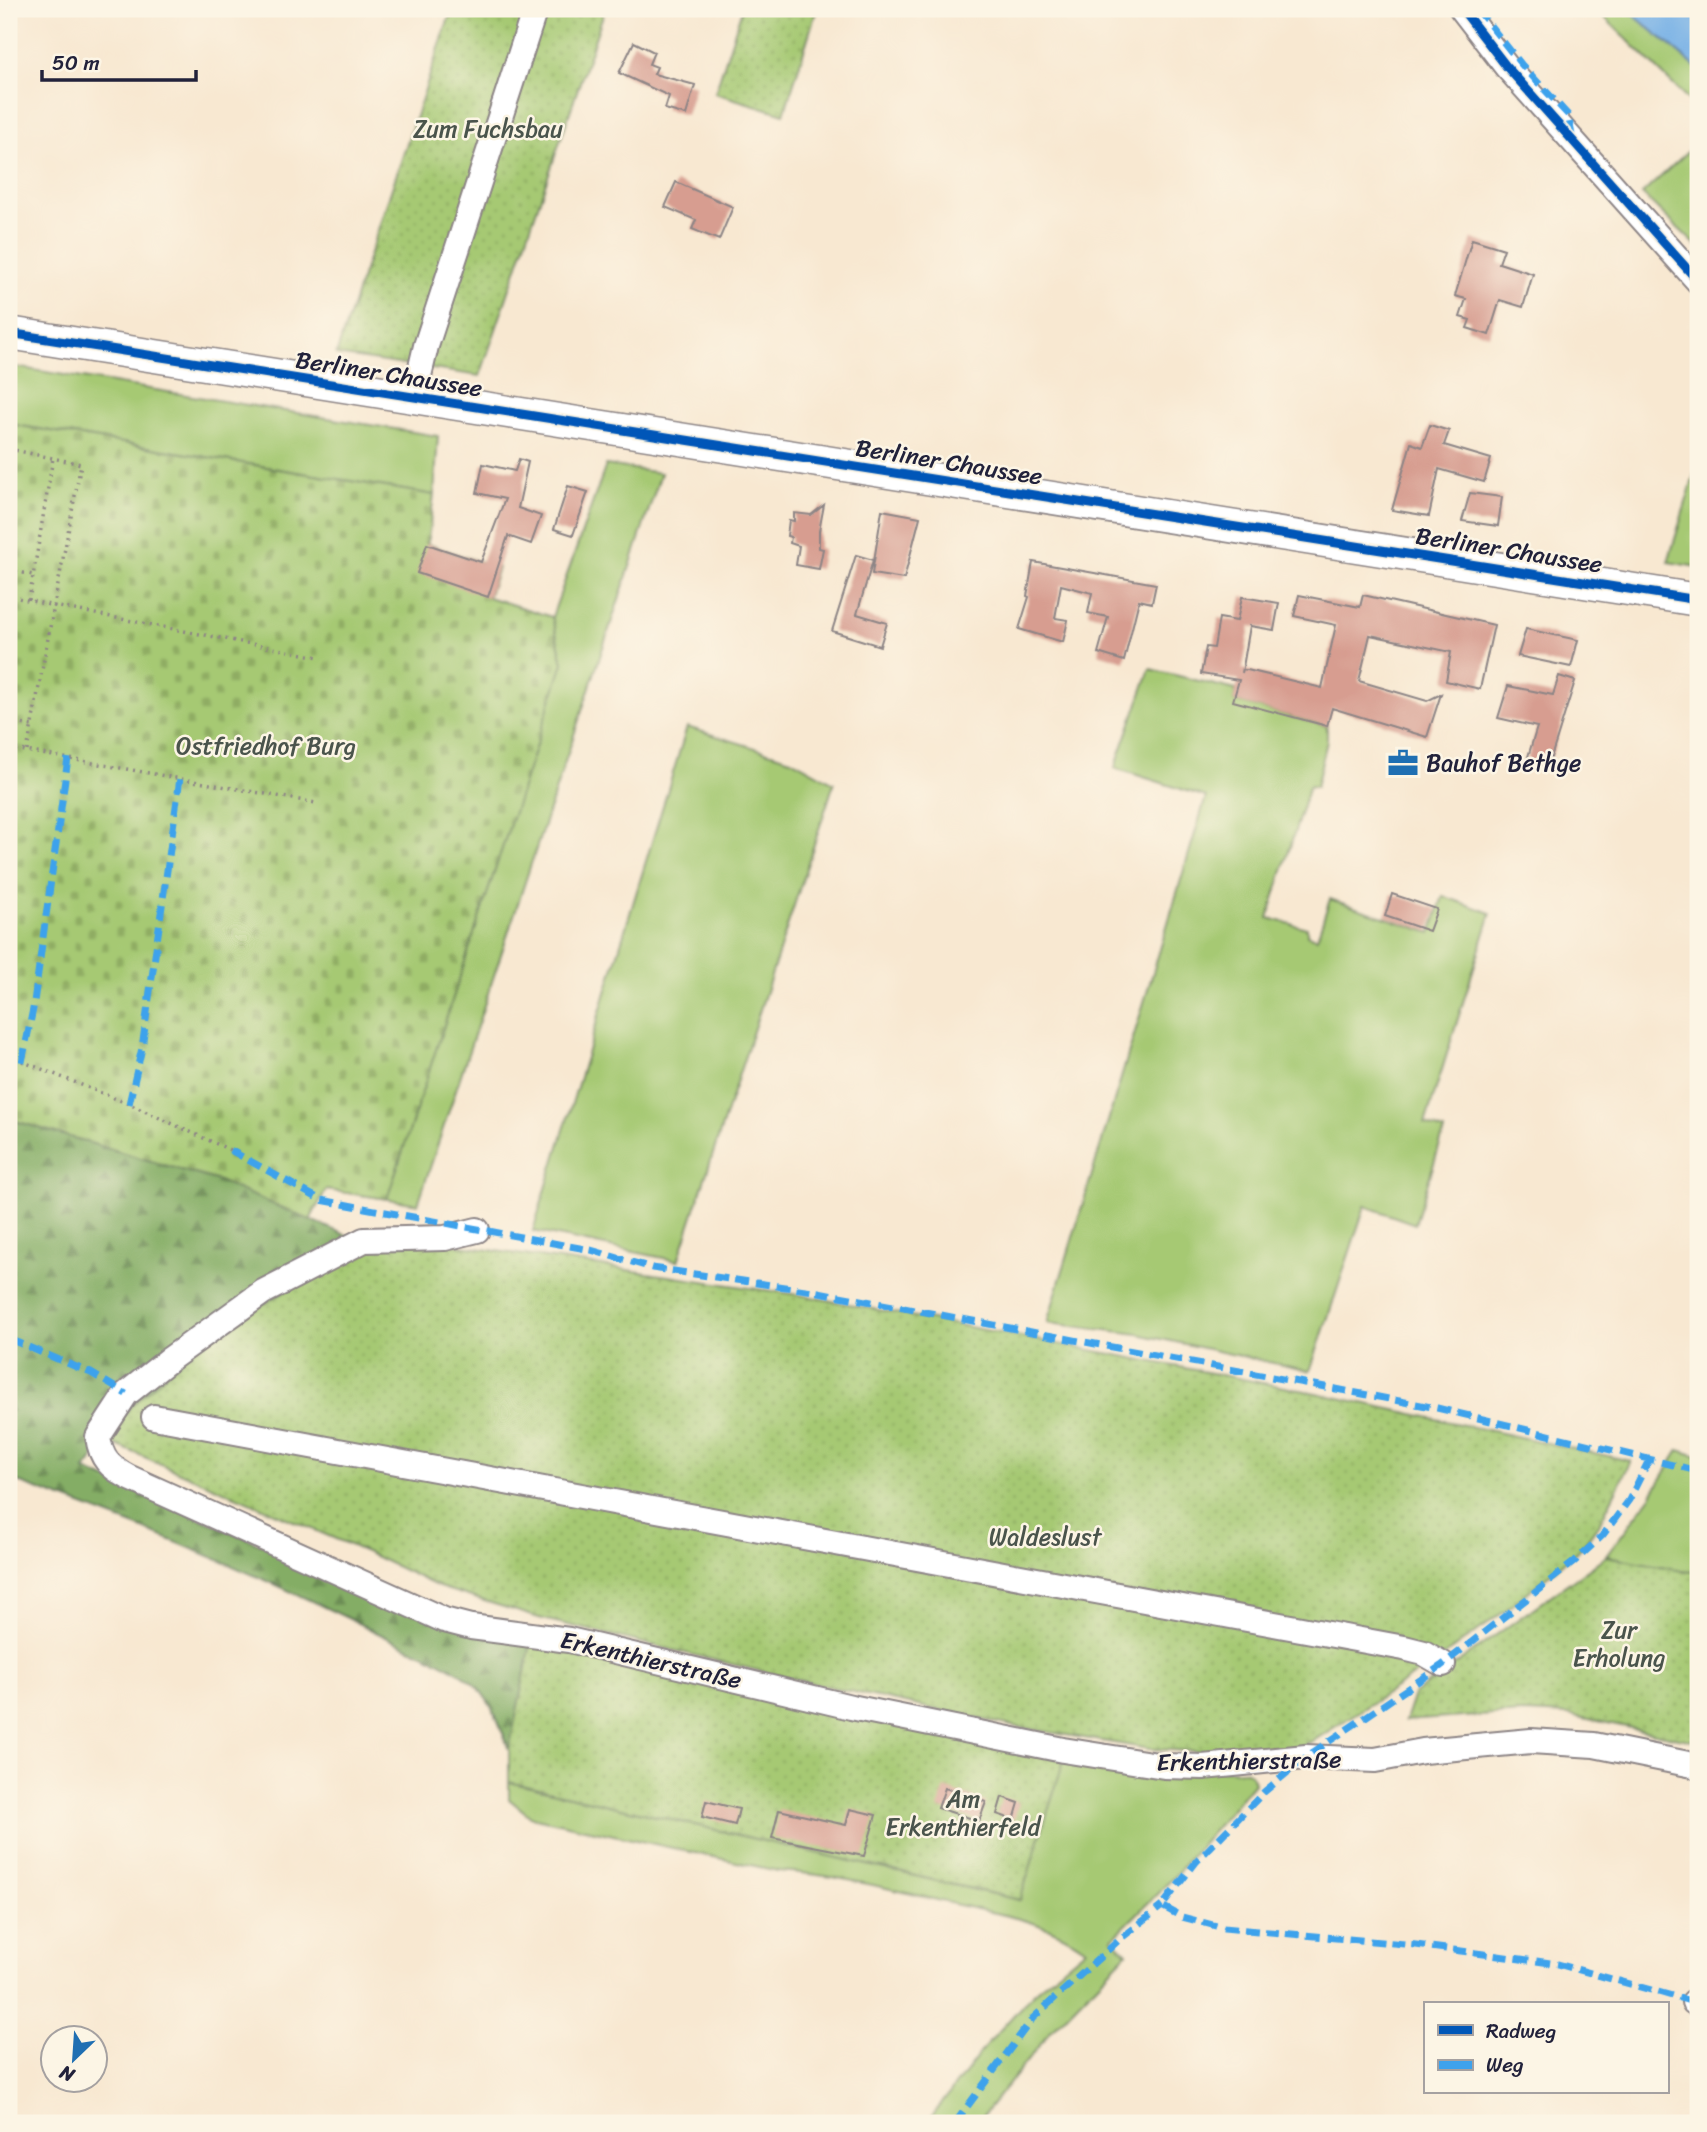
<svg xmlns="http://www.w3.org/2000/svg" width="1707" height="2132" font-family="Sriracha,sans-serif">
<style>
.grass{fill:#a6c973;stroke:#647657;stroke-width:2}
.forest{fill:url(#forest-firs);stroke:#536850;stroke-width:2}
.cemetery{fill:url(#cemetery-stones);stroke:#647657;stroke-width:2}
.garden{fill:url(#garden-dots);stroke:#647657;stroke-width:2}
.water{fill:#76b0e6;stroke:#4c6990;stroke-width:2}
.building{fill:#d79d90}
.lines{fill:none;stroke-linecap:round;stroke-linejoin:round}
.minor-casing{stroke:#8d8586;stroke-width:28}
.major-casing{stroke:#8d8586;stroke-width:35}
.path{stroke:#8d8586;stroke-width:3.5;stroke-dasharray:2 5;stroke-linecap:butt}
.minor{stroke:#fff;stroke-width:24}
.major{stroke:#fff;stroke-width:32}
.quiet{stroke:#3ea2ec;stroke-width:7;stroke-dasharray:14 7;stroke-linecap:butt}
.cycleway-casing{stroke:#fcf5e5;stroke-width:13}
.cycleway{stroke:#0057b8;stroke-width:9}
.labels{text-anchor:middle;stroke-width:5;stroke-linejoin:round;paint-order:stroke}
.park-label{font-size:24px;fill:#4a544c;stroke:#fcf5e5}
.street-label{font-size:24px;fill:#22223b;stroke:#fcf5e5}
.poi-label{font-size:24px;fill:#22223b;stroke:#fcf5e5;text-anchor:start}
</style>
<defs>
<pattern id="forest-firs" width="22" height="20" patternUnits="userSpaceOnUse" patternTransform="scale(1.75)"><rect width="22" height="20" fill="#84ad65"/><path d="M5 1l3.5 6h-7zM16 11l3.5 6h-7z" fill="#6c8c54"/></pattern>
<pattern id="cemetery-stones" width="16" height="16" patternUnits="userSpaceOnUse" patternTransform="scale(1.75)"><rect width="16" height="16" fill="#a6c973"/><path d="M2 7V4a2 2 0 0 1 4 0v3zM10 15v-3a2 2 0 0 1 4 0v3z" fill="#8fac64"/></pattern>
<pattern id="garden-dots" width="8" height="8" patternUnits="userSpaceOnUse" patternTransform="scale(1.75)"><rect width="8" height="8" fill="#a6c973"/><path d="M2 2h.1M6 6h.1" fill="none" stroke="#8fac64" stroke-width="1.8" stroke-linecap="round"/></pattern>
</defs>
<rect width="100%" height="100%" fill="#fcf5e5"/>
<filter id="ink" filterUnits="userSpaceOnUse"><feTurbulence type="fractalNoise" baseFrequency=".0143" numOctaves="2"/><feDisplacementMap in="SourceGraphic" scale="14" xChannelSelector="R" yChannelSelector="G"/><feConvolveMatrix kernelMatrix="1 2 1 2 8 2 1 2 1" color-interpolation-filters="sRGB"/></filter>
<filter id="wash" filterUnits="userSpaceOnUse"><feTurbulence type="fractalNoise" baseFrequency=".00686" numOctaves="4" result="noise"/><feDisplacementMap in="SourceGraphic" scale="28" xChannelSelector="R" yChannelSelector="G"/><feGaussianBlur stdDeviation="1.57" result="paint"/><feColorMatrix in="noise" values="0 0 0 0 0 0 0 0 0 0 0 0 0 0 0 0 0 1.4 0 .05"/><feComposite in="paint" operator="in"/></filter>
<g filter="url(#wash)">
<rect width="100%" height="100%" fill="#f8e8d1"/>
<path class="grass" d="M1596 9H1627L1698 69V109Z
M1698 142V247L1642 194Z
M9 366 438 436 434 495 9 424Z
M1698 463V567L1668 562Z
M606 465 661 473 418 1204 325 1189 563 663 552 617Z
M1150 669 1236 690 1234 701 1327 726V741L1316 787 1309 786 1268 918 1307 928V935L1317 938 1330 899 1431 933 1443 896 1491 913 1425 1124 1444 1131 1415 1224 1365 1206 1310 1371 1138 1334 1047 1323 1206 797 1115 768Z
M687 727 791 759 834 783 678 1261 533 1231Z
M1679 1450 1698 1456V1573L1606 1556 1651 1496Z
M1064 1760 1247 1771 1252 1775 1254 1783 1172 1879 1112 1939 1127 1953 1051 2031 977 2123H927L984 2048 1036 1990 1086 1949C1045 1919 995 1914 946 1902 890 1889 835 1874 778 1871L531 1817 509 1799V1782L1019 1900Z"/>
<path class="forest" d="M9 1119 219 1181 367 1244 107 1441 85 1470 327 1572 531 1644 509 1750C501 1727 493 1703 475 1685 452 1663 414 1651 386 1637 264 1576 137 1524 9 1479Z"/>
<path class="cemetery" d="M9 424 434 495 427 544 498 568 488 597 552 617 563 663 387 1199 326 1190 310 1220 219 1181 9 1119Z"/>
<path class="garden" d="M452 9H605L480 376 336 355Z
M742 9H817L784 114 715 93Z
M442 1243 806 1296 1316 1393 1631 1461 1600 1522 1582 1547 1509 1608 1438 1660 1313 1741 1292 1749 1234 1753 1150 1749 1012 1726 798 1680 539 1618 439 1587 366 1552 107 1441 131 1406 207 1337 367 1244Z
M1606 1556 1698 1573V1742L1569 1715 1523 1713 1405 1721 1414 1694Z
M531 1644 564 1647 1064 1760 1020 1900 509 1782V1750Z"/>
<path class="water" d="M1627 9H1698V69L1630 12Z"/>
<g id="blocks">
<path class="building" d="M634 42 654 52 649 64 657 67 654 74 695 85 686 115 665 109 669 96 619 73Z
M676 182 733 207 719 240 692 229 696 220 665 207Z
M1472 239 1504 249 1499 263 1533 274 1523 307 1500 300 1489 335 1467 328 1470 320 1460 317 1466 299 1455 296Z
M1430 425 1449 431 1444 445 1491 459 1484 482 1439 469 1429 516 1392 510 1411 443 1422 447Z
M519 459 528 462 518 508 541 516 531 544 508 536 488 597 417 573 427 544 481 562 505 499 477 493 483 464 515 471Z
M568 486 588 492 573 535 554 529Z
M1470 493 1502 497 1498 526 1462 521Z
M824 505 819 531V548L823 549 819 569 796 565 799 546 790 543 791 537 787 536 789 520 794 521V513L811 515Z
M882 510 920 517 904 579 872 574Z
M856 555 873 560 857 614 887 623 880 646 832 631Z
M1033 562 1156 584 1152 603 1139 600 1124 661 1098 653 1108 617 1088 613 1092 593 1061 585 1055 618 1068 620 1063 642 1019 629 1029 597 1027 596Z
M1299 595 1360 607 1363 595 1494 625 1480 689 1446 681 1451 652 1370 635 1359 681 1427 701 1441 694 1427 737 1332 708 1327 726 1233 701 1239 680 1201 674 1206 647 1214 648 1219 618 1237 621 1242 597 1279 603 1274 630 1250 626 1242 673 1243 669 1322 688 1336 625 1294 616Z
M1526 629 1578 640 1571 667 1518 656Z
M1559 676 1575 681 1548 767 1527 760 1537 727 1498 718 1508 686 1553 695Z
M1392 894 1437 909 1429 931 1385 916Z
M945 1788 986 1802 979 1821 938 1808Z
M1002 1797 1019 1803 1014 1820 997 1814Z
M706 1801 739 1809 735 1825 702 1817Z
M850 1809 876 1815 864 1856 772 1838 779 1810 846 1825Z"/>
</g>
</g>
<g filter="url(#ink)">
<use href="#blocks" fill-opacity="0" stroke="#8d8586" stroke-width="2"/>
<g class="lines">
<g class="minor-casing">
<path id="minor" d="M1462 9 1506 66 1698 281
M414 397 426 346 535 9
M477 1230 445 1238 364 1240 263 1292 170 1359 126 1394 98 1437C101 1459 110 1467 128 1477L444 1620 471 1627 569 1640 851 1707 1063 1750 1164 1766 1203 1767 1306 1757 1375 1760 1423 1751 1531 1741 1594 1745 1698 1766
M154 1417 1404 1648 1424 1653 1443 1664
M1694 2002 1698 2003"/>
</g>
<g class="major-casing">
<path id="major" d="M9 333 1698 600"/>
</g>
<path class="path" d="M9 449 81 464 54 606 9 596
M9 570 33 575
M29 600 53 458
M9 722 32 726
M9 748 316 803
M27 751 54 606 319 657
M9 1056 129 1104 230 1150"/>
<use href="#minor" class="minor"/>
<use href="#major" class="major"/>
<path class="quiet" d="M1477 9 1521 64 1568 115 1573 140
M22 1062 33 1009 68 758
M129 1104 142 1048 180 778
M230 1150 321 1200 591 1250 652 1268 813 1291 1437 1408 1698 1471
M9 1339 91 1373 126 1394
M1650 1458 1629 1500 1603 1535 1574 1562 1441 1666 1306 1757 1264 1792 1196 1862 1162 1906 1182 1917 1224 1928 1416 1945 1558 1964 1694 2002
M955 2123 1033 2018 1119 1940 1162 1906"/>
<g class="cycleway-casing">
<path id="cycleway" d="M1462 9 1506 66 1698 281
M9 333 1698 600"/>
</g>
<use href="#cycleway" class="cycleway"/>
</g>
</g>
<defs>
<g id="office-bare" transform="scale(2.415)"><path d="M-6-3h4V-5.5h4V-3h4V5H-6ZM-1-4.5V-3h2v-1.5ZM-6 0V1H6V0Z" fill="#1f6fb2" stroke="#fcf5e5" stroke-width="2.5" paint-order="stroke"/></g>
</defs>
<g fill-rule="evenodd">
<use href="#office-bare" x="1403" y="763"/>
</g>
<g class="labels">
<g class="park-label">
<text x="488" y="137">Zum Fuchsbau</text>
<text x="266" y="754">Ostfriedhof Burg</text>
<text x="1045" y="1545">Waldeslust</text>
<text x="1619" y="1638">Zur<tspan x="1619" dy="28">Erholung</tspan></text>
<text x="963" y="1807">Am<tspan x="963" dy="28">Erkenthierfeld</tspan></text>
</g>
<g class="street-label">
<text transform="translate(389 374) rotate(9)" y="8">Berliner Chaussee</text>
<text transform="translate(949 462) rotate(9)" y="8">Berliner Chaussee</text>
<text transform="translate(1509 550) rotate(9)" y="8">Berliner Chaussee</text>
<text transform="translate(651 1660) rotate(13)" y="8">Erkenthierstraße</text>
<text transform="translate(1249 1761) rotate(-1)" y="8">Erkenthierstraße</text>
</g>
<g class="poi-label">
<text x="1426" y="771">Bauhof Bethge</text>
</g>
</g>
<rect width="1707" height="2132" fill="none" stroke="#fcf5e5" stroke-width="35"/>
<rect x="1424" y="2002" width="245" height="91" fill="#fcf5e5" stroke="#a5a1a1" stroke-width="2"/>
<rect x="1438" y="2025" width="35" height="10" fill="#0057b8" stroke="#a5a1a1" stroke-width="2"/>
<text x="1486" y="2038" font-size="21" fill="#22223b">Radweg</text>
<rect x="1438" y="2060" width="35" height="10" fill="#3ea2ec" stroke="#a5a1a1" stroke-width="2"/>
<text x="1486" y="2072" font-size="21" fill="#22223b">Weg</text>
<g transform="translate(74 2059) rotate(205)"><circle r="33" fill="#fcf5e5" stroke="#a5a1a1" stroke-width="2"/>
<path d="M0-5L12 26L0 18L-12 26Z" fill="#1f6fb2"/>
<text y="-10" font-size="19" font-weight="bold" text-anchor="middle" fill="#22223b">N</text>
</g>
<path d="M42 70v10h154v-10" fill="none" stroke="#22223b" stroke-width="3.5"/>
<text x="52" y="70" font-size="21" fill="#22223b" stroke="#fcf5e5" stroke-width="5" paint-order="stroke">50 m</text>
</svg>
